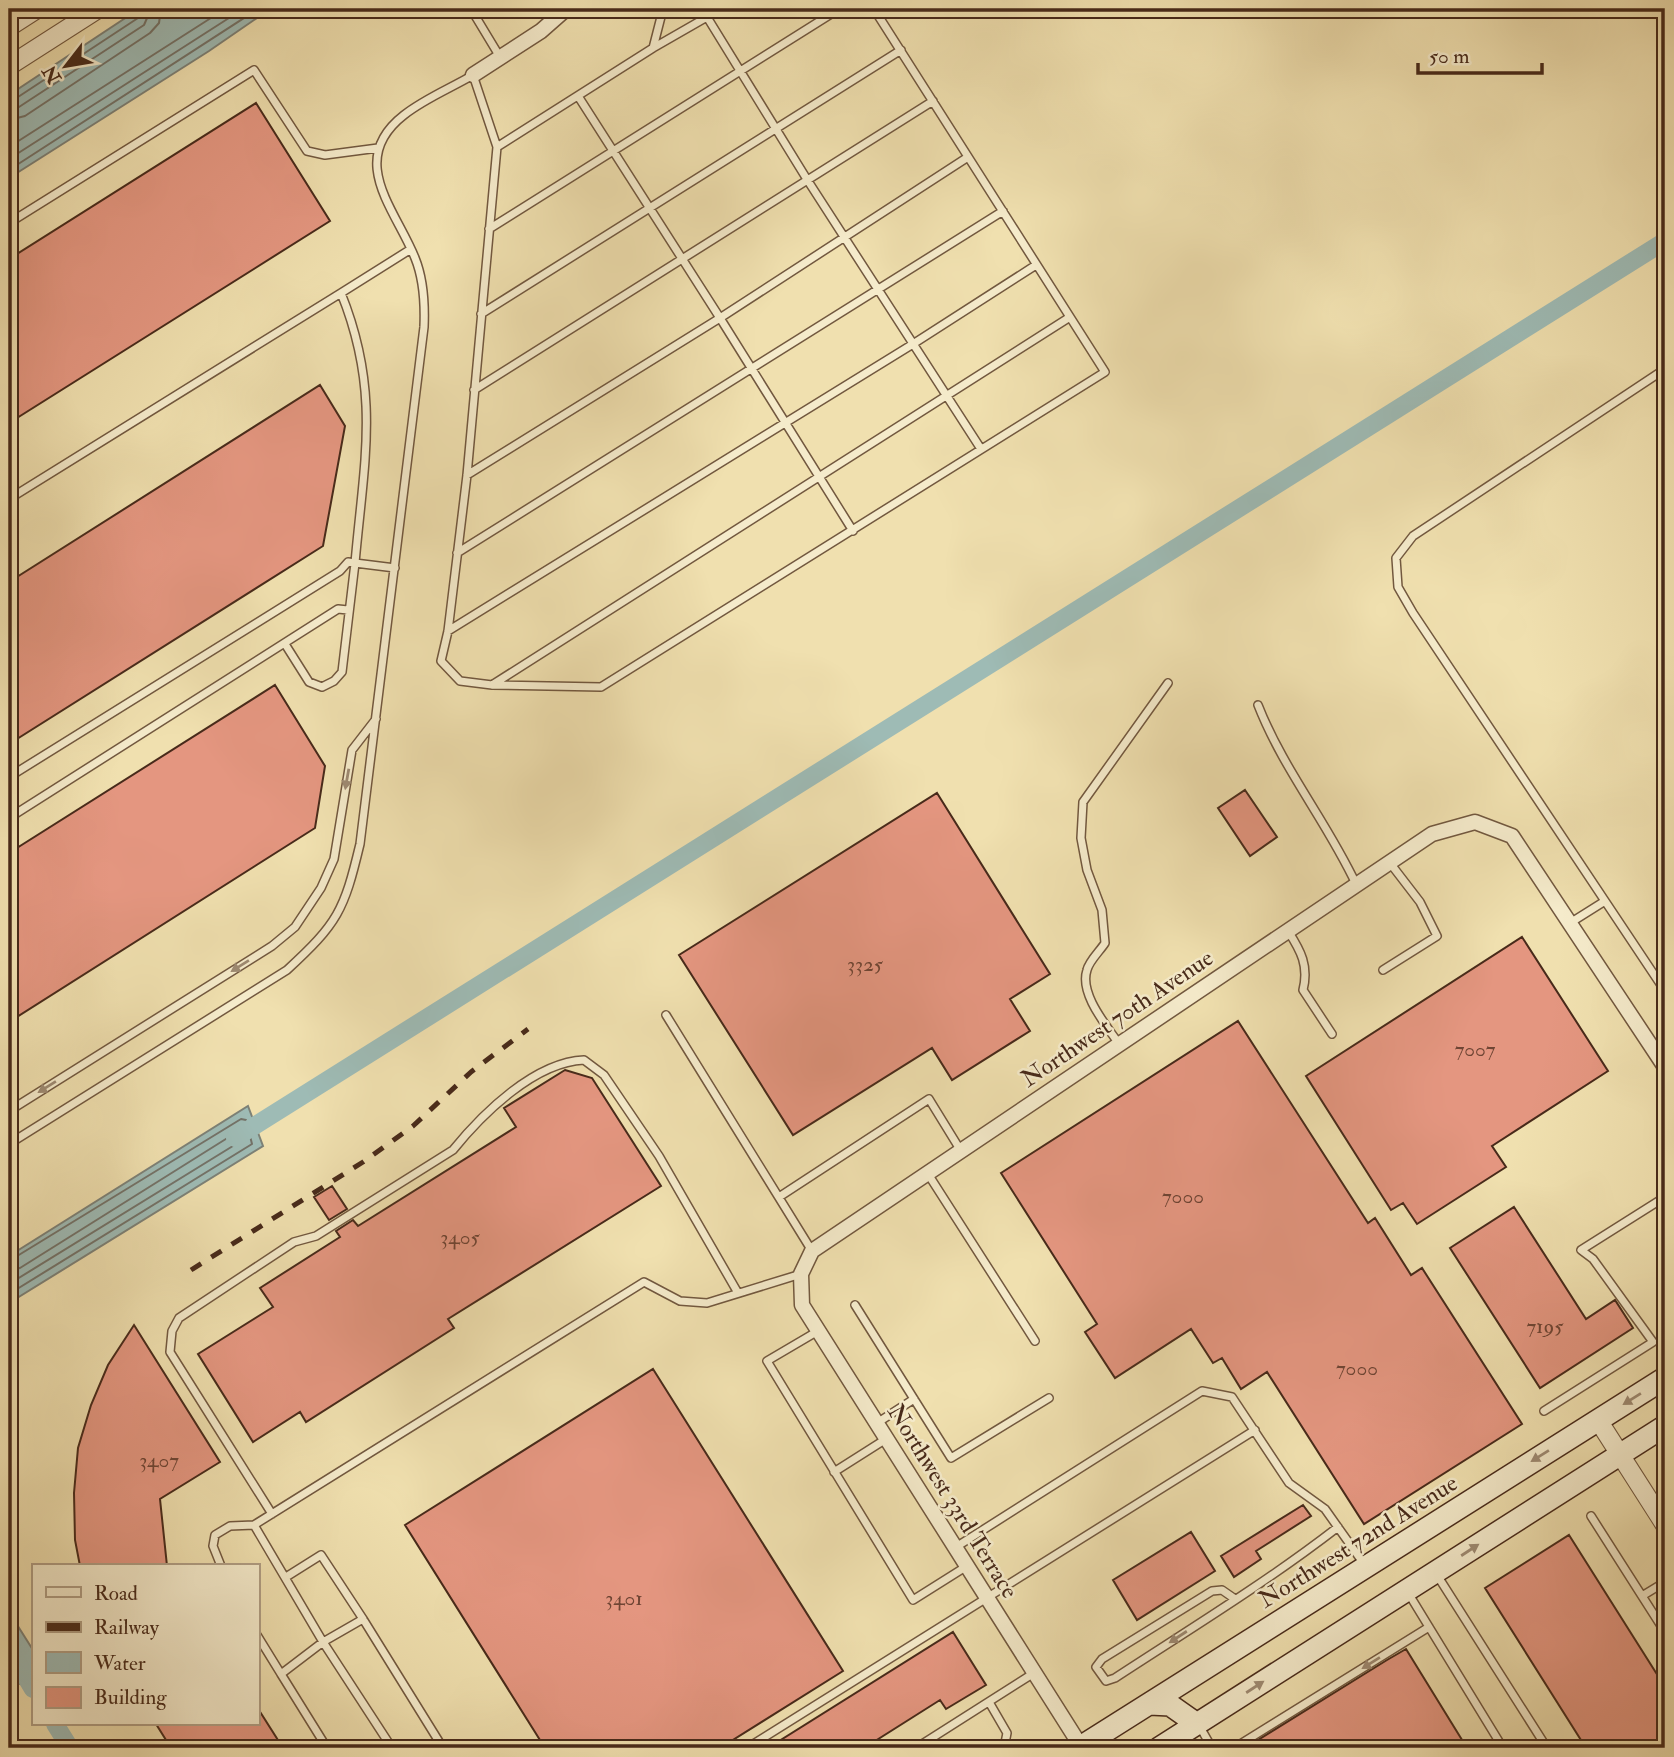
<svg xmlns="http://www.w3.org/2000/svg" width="1674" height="1757" font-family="'IM FELL Double Pica',serif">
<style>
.water{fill:#9ebbb5;stroke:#7c8177;stroke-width:2}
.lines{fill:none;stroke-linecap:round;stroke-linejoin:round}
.shore{stroke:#737268;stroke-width:2}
.canal{stroke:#9ebbb5;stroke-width:18}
.building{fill:#e49680;stroke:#482a1a;stroke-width:2}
.service-casing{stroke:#72583f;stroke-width:10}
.minor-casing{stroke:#72583f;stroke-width:17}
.tertiary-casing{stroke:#72583f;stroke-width:20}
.secondary-casing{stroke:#482a1a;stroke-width:24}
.service{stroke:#f5ebcb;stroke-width:7}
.minor{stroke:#f5ebcb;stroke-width:14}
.tertiary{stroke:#f5ebcb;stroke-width:18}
.secondary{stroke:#f5ebcb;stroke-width:21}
.rail{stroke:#482a1a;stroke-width:5;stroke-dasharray:12 12;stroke-linecap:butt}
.oneway{fill:#9e8a72}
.labels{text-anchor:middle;stroke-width:5;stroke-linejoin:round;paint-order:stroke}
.number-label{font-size:21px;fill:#6f4534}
.street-label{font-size:24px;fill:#482a1a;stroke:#f5ebcb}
</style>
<rect width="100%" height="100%" fill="#f0e0af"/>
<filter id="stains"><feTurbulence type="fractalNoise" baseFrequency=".00286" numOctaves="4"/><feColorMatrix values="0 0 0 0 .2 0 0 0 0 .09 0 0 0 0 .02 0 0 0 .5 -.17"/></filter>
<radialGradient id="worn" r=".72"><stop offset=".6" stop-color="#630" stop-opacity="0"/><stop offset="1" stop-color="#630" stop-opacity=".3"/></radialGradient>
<path class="water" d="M139 9H270L209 51 9 178V95Z
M248 1106 263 1146 9 1303V1256Z
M9 1612 33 1650V1677L9 1689Z"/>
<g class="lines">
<path class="shore" d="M9 101 15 99 138 18 142 9
M9 109 19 107 144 25 151 9
M9 120 25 116 150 33 159 23 161 9
M9 147 225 9
M9 159 243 9
M9 170 258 9
M9 1261 241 1119 246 1120 252 1144 9 1294
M9 1270 20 1268 237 1132 241 1133V1141L9 1284"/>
<path class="canal" d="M235 1138 1665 241
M9 1649 33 1689
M55 1724 70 1748"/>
</g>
<path class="building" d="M256 103 330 221 9 423V259Z
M320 385 345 426 323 546 9 744V582Z
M275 685 325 766 315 828 9 1022V853Z
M1245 790 1277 837 1250 856 1218 808Z
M937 793 1050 974 1010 999 1030 1031 952 1080 932 1048 793 1135 679 955Z
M1522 937 1608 1071 1492 1146 1506 1167 1417 1224 1403 1203 1391 1210 1306 1076Z
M1238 1021 1368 1223 1375 1218 1411 1275 1422 1268 1522 1424 1364 1524 1267 1372 1241 1389 1222 1358 1213 1363 1191 1329 1115 1378 1085 1332 1097 1324 1001 1173Z
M565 1070 592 1078 661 1186 448 1319 454 1328 306 1422 300 1412 253 1442 198 1354 273 1307 260 1288 340 1237 336 1231 353 1220 358 1226 516 1127 504 1108Z
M332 1186 347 1209 329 1220 314 1197Z
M1514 1207 1586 1319 1615 1300 1633 1328 1540 1388 1450 1248Z
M134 1325 220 1462 160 1499 167 1566H80L75 1540 74 1493 78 1448 91 1405 108 1365Z
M653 1369 843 1671 720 1748H545L405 1525Z
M1303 1505 1311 1516 1256 1551 1261 1559 1234 1577 1221 1556Z
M1191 1532 1215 1571 1137 1620 1113 1580Z
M1569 1535 1665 1687V1748H1586L1485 1588Z
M953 1632 986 1685 946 1709 940 1700 864 1748H768Z
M1406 1649 1467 1748H1245L1387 1660Z
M257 1707 283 1748H171L156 1724H257Z"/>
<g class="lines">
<g class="service-casing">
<path id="service" d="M471 9 500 57
M707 17 720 9
M653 48 707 17 808 181 981 449
M497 147 653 48 663 9
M9 223 254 70 307 151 325 155 378 148
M489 229 839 9
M481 314 901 50
M474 390 933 101
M467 475 720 318 578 96
M9 499 341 293
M853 531 720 318 968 157
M457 553 1003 211
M448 631 913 344 1036 265
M285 644 309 682 322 687 334 681 342 672 355 563 395 568
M492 685 1070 317
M1258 705C1283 769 1327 822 1356 884
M9 777 340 571 348 562 355 563C364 461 381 392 341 293L411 249
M9 818 338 609 348 610
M1605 901 1413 613 1398 587 1396 558 1413 536 1665 369
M1570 923 1605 901 1665 991
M1288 931C1301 951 1309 966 1303 990L1332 1034
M1383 970 1437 936 1420 902 1390 863
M666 1015 812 1251
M1119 1044C1107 1026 1079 994 1087 970 1089 961 1100 951 1105 943L1102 910 1087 870 1081 838 1083 802 1168 683
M9 1111 272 946 295 927 321 888 334 859 352 750 376 719
M9 1144 287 970C338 923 344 911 360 844L424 327C425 303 424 280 415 258 396 210 346 160 404 115 424 99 451 88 473 75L497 147 467 475 448 631 441 661 460 681 492 685 601 687 1105 372 874 9
M928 1174 1035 1341
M779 1197 929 1099 961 1151
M855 1305 951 1458 1049 1398
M818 1331 767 1361 913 1600 967 1566
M1544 1411 1653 1342 1593 1259 1581 1250 1665 1197
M877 1423 914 1399
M834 1472 886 1439
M272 1514 170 1352 172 1331 179 1318 294 1242 316 1236 453 1150C483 1113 535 1062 584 1060L604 1075 659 1156 738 1293
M1591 1516 1642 1596
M956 1547 1202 1391 1232 1397 1289 1483 1325 1509 1364 1564
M221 1566 213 1546 215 1535 230 1526 254 1525
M1437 1575 1547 1748
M286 1577 321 1555 363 1619
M1665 1582 1642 1596 1665 1632
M1407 1591 1503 1748
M1235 1599 1222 1590 1212 1591 1102 1659 1096 1667 1106 1681 1115 1678C1190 1629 1267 1582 1338 1527
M257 1635 281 1674
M989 1702 1007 1733 1005 1743 996 1748
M1200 1727 1212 1748
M9 1736 16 1748
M327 1748 281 1674 323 1642 363 1619 443 1748
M392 1748 323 1642 254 1525 644 1282 680 1301 707 1303 801 1274
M747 1748 1255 1430
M916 1748 1034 1673
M1234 1748 1429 1627"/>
</g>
<g class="minor-casing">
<path id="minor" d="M473 75 541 31 566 9
M1082 1748 802 1305 801 1274 812 1251 1432 834 1475 822 1512 836 1665 1067"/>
</g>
<g class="tertiary-casing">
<path id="tertiary" d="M9 27 37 9
M9 66 98 9
M1598 1420 1665 1525"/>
</g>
<g class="secondary-casing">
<path id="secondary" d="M1150 1704 1170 1705 1197 1724
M1079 1748 1665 1378
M1159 1748 1665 1426"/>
</g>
<use href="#service" class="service"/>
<use href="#minor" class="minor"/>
<use href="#tertiary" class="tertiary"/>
<use href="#secondary" class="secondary"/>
<path class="rail" d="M191 1270 363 1162 413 1126 471 1072 528 1029"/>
</g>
<defs><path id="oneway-solid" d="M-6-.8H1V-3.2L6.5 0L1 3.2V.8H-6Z" transform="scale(1.75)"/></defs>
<g class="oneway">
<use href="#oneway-solid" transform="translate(347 779) rotate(100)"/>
<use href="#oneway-solid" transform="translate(240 966) rotate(148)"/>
<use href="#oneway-solid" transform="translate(47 1087) rotate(148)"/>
<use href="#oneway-solid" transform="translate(1632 1399) rotate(148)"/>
<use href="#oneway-solid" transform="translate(1540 1456) rotate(148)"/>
<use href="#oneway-solid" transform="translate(1470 1550) rotate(-33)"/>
<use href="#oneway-solid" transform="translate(1178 1637) rotate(147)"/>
<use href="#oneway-solid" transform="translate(1371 1663) rotate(148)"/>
<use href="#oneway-solid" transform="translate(1255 1687) rotate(-33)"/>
</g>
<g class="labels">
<g class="number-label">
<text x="865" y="971">3325</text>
<text x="1475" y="1056">7007</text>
<text x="1183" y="1203">7000</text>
<text x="460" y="1244">3405</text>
<text x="1545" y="1333">7195</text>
<text x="1357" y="1375">7000</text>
<text x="159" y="1467">3407</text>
<text x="624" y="1605">3401</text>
</g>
<g class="street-label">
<text transform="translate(1117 1018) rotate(-34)" y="8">Northwest 70th Avenue</text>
<text transform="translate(953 1501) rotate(58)" y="8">Northwest 33rd Terrace</text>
<text transform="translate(1358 1541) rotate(-32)" y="8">Northwest 72nd Avenue</text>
</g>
</g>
<rect width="1674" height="1757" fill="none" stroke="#f0e0af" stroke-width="35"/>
<rect x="10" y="10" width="1653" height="1736" fill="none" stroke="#482a1a" stroke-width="3.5"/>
<rect x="18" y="18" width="1639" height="1722" fill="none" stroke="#482a1a" stroke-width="2"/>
<rect x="32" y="1564" width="228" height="161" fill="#f5ebcb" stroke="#b09e84" stroke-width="2"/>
<rect x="46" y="1587" width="35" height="10" fill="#f5ebcb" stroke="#b09e84" stroke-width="2"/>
<text x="94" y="1600" font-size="21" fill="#482a1a">Road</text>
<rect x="46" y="1622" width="35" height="10" fill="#482a1a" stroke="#b09e84" stroke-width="2"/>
<text x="94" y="1634" font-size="21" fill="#482a1a">Railway</text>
<rect x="46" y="1652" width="35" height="21" fill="#9ebbb5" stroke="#b09e84" stroke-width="2"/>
<text x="94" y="1670" font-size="21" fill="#482a1a">Water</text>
<rect x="46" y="1687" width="35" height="21" fill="#e49680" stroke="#b09e84" stroke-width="2"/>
<text x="94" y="1704" font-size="21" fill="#482a1a">Building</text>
<g transform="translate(66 66) rotate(239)" stroke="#f5ebcb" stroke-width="5" paint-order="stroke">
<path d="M0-5L12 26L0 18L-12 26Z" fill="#482a1a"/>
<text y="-10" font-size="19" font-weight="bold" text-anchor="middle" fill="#482a1a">N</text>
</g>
<path d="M1418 63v10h124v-10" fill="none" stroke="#482a1a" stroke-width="3.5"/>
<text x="1429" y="63" font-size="21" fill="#482a1a" stroke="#f5ebcb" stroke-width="5" paint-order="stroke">50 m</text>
<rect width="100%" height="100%" filter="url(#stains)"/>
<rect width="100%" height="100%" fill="url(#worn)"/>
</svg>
